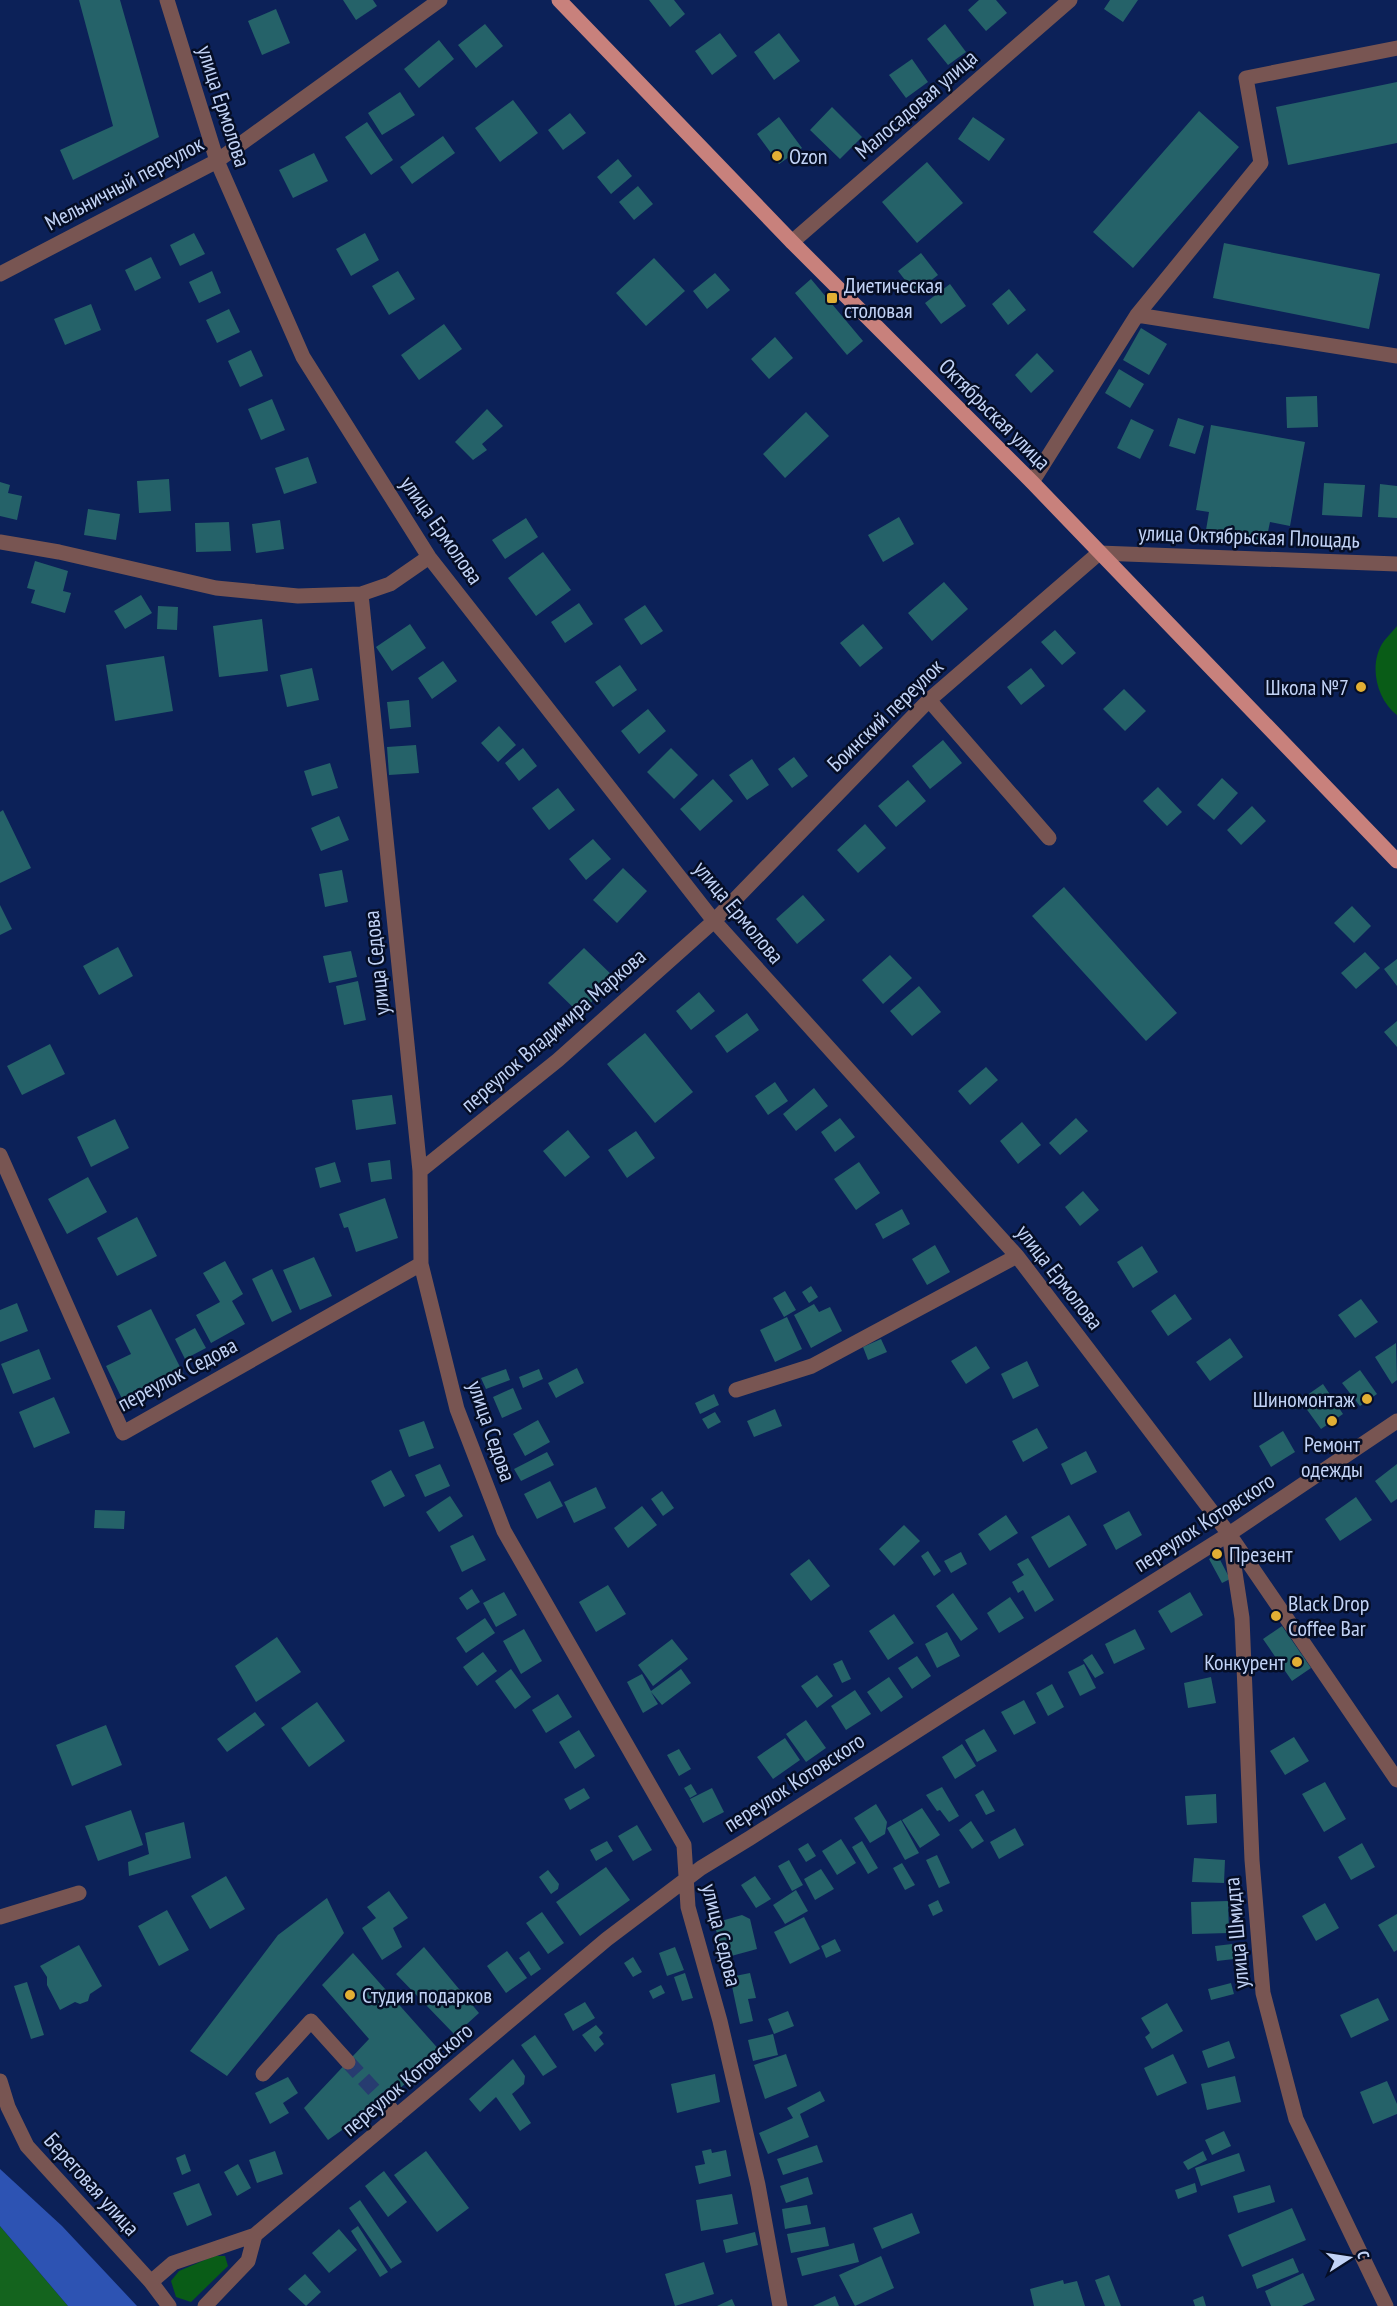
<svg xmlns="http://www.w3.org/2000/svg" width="1397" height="2306" font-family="'PT Sans Narrow',sans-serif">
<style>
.green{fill:#095c17}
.forest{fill:#14641e}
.water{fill:#2d53b3}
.building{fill:#256269}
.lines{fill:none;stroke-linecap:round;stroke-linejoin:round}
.minor-tunnel{stroke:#273c70;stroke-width:15;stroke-dasharray:15 8;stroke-linecap:butt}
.minor{stroke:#785552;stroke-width:15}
.major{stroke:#c8817c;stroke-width:15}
.poi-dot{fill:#e2af34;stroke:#050e26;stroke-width:2}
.labels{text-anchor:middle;stroke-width:5;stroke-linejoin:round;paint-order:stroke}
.street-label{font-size:22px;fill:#c2d3f6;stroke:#050e26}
.poi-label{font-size:22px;fill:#c2d3f6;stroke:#050e26;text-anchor:start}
</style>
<rect width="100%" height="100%" fill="#0c2158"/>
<path class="green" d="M1397 626V715C1376 699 1368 663 1384 641 1388 636 1393 631 1397 626Z
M214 2256H225L228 2266 191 2302 176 2297 171 2281 179 2271Z"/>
<path class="forest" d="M0 2226 68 2306H0Z"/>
<path class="water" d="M0 2169 62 2226 137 2306H68L0 2226Z"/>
<path class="building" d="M79 0H120L159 137 73 180 60 150 113 126Z
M343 0H373L377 6 356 20Z
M649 0H674L685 14 670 27Z
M979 0H996L1007 13 986 31 968 10Z
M1110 0H1138L1123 22 1104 9Z
M276 9 290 43 262 55 248 21Z
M485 24 503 46 476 68 458 45Z
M945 24 966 52 948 65 927 39Z
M720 33 737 56 712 75 695 51Z
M779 33 800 61 774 80 754 52Z
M439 40 454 59 419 88 404 69Z
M912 59 928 82 906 98 889 75Z
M1397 82V143L1288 165 1276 107Z
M400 92 415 115 382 135 368 113Z
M513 100 538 133 500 162 475 128Z
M832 107 862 137 840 159 810 130Z
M1199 111 1239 147 1133 268 1093 232Z
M570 113 586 133 563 150 548 130Z
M779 117 802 148 779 164 757 134Z
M973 117 1005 139 989 161 958 139Z
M367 122 393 160 371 175 345 137Z
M443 136 455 153 412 184 400 167Z
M314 153 328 181 293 198 279 170Z
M618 159 632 176 611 194 597 177Z
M927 162 963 203 917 243 882 202Z
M638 186 653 204 634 220 619 202Z
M194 233 205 254 180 266 170 245Z
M365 233 379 260 351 276 336 249Z
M1224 243 1380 274 1369 329 1213 298Z
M921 253 938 275 915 293 898 271Z
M151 257 161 278 135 291 125 270Z
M654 258 685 291 646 326 616 293Z
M212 271 221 293 199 303 189 282Z
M398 271 415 299 389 315 372 286Z
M715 273 730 290 707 309 693 291Z
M811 279 863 341 847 355 795 293Z
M950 284 966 306 941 324 925 303Z
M1009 289 1026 310 1008 325 992 304Z
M91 304 101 330 65 345 54 319Z
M229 309 240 332 217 343 206 320Z
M444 324 462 349 419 380 401 355Z
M1141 328 1167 344 1149 375 1123 360Z
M775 337 793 358 769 379 751 359Z
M251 350 263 376 240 387 228 361Z
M1037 353 1054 371 1031 393 1015 375Z
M1119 369 1144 384 1130 408 1105 393Z
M1317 396 1318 427 1287 428 1286 397Z
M272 399 285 430 261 440 248 409Z
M487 409 503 426 482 444 487 450 473 460 455 442Z
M806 412 829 436 785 478 763 454Z
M1178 418 1204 426 1195 454 1169 446Z
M1131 419 1154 430 1140 459 1117 448Z
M1211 425 1305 442 1290 526 1270 522 1266 541 1206 530 1209 512 1196 510Z
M308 457 317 483 284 494 275 468Z
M169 479 171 511 139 513 137 481Z
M0 482 10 485 8 493 22 496 17 520 0 516Z
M1324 483 1365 485 1362 517 1322 515Z
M1380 484 1397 486V518L1378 517Z
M88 509 120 514 116 540 84 535Z
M899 517 914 544 883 562 868 535Z
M526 518 538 537 505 559 492 540Z
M280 520 284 549 256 553 252 524Z
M229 522 231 551 196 552 195 523Z
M543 552 571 590 536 616 508 578Z
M35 561 68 571 63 591 71 593 65 613 31 603 35 590 27 588Z
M944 582 968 609 932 641 908 613Z
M141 595 152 613 125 629 114 611Z
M579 603 593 624 565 643 551 622Z
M645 605 663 631 641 645 624 619Z
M158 606 178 607 177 630 157 629Z
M262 619 268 671 219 677 213 626Z
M410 624 426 648 392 671 376 647Z
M863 624 883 648 860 667 840 643Z
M1055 630 1076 653 1062 665 1041 642Z
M164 656 173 711 115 721 106 665Z
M443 661 457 681 432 699 418 678Z
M620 665 637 690 613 707 595 682Z
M312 668 319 700 287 707 280 675Z
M1031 668 1045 686 1021 705 1007 687Z
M1124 689 1146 711 1125 731 1103 709Z
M409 700 411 727 390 729 387 702Z
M648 709 666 731 639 754 621 731Z
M499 726 516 745 498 762 481 743Z
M943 740 962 763 930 789 912 766Z
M416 745 419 773 389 775 387 747Z
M523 748 537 766 519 781 505 763Z
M671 748 698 775 674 799 647 772Z
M794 757 808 776 792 788 778 769Z
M752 759 769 785 747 800 729 775Z
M330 763 338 788 312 796 304 771Z
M1222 778 1238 793 1214 820 1197 805Z
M713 779 733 801 700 831 680 809Z
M908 780 926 801 896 827 878 806Z
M1158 787 1182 812 1167 826 1143 801Z
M558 788 575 810 549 830 532 808Z
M1252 806 1266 821 1241 845 1227 830Z
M3 810 31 868 0 883V812Z
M339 816 349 840 321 851 311 828Z
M865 824 886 848 858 873 837 850Z
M593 839 611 859 586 880 569 859Z
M623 868 647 891 617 923 593 900Z
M342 870 348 902 325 907 319 874Z
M1064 887 1177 1013 1146 1041 1032 916Z
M803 895 825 920 797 944 776 919Z
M0 905 12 929 0 935Z
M1352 906 1371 926 1354 943 1334 923Z
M118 947 133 976 99 995 83 966Z
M584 948 615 978 580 1014 548 983Z
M351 951 357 977 329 983 323 956Z
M1365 952 1380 968 1356 989 1341 973Z
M890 955 912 978 883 1004 862 980Z
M1397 959V986L1384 969Z
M358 981 366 1020 344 1025 336 986Z
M919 986 941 1012 912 1036 890 1011Z
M699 992 715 1011 691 1030 676 1011Z
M747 1013 759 1030 727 1053 715 1036Z
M1397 1021V1047L1384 1032Z
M645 1033 693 1092 655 1123 607 1064Z
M50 1044 65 1074 22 1095 7 1066Z
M986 1067 998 1080 970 1105 958 1091Z
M775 1082 788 1101 768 1115 755 1096Z
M814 1088 828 1106 796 1131 783 1114Z
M392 1095 396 1124 356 1130 352 1100Z
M840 1118 855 1137 835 1152 821 1132Z
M1076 1118 1088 1131 1060 1155 1049 1143Z
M115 1119 129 1148 91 1167 77 1137Z
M1022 1122 1041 1145 1018 1164 1000 1141Z
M568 1130 590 1157 565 1177 543 1151Z
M636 1131 655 1158 627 1178 608 1150Z
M390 1160 392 1179 371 1182 368 1163Z
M335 1162 341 1182 320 1188 315 1168Z
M859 1162 880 1193 856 1210 834 1179Z
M88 1177 107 1212 67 1234 48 1199Z
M1083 1191 1099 1210 1080 1226 1065 1207Z
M385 1198 398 1238 356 1252 348 1227 344 1228 339 1214Z
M902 1209 910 1224 883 1239 875 1224Z
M137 1217 157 1256 117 1276 97 1238Z
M935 1245 950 1272 927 1285 912 1259Z
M1142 1246 1158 1272 1133 1288 1117 1262Z
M314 1257 332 1296 300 1310 283 1270Z
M225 1261 243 1294 232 1301 245 1324 211 1343 196 1315 220 1302 203 1273Z
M272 1269 292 1312 272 1322 252 1279Z
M811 1286 818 1297 809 1303 802 1292Z
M785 1291 796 1310 784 1317 773 1298Z
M1175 1294 1192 1319 1168 1336 1151 1311Z
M1361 1299 1378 1322 1355 1338 1338 1315Z
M17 1303 28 1331 0 1342V1310Z
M814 1304 819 1312 830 1307 842 1331 811 1348 794 1315Z
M151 1309 185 1377 126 1407 106 1366 131 1354 117 1326Z
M787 1317 802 1349 775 1362 760 1330Z
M195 1328 206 1348 185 1359 175 1339Z
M1230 1338 1243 1357 1210 1381 1196 1362Z
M881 1339 887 1352 868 1360 863 1347Z
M1396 1343 1397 1380 1392 1384 1375 1357Z
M976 1346 990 1368 966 1384 951 1361Z
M39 1349 51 1379 13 1394 1 1364Z
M1027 1361 1039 1386 1013 1399 1001 1374Z
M577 1368 584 1383 556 1398 548 1383Z
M506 1369 510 1380 486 1389 481 1378Z
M539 1369 543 1379 523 1388 519 1377Z
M1360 1370 1377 1394 1360 1406 1342 1383Z
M1323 1384 1343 1414 1321 1429 1300 1400Z
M513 1388 522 1409 502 1418 493 1397Z
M714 1394 719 1405 700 1414 695 1403Z
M54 1397 70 1433 34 1448 19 1412Z
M775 1409 782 1426 754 1437 747 1421Z
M715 1412 721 1422 708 1429 702 1419Z
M538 1420 550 1442 525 1456 513 1434Z
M424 1421 434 1448 409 1457 399 1430Z
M1037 1428 1048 1448 1023 1462 1012 1441Z
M1283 1431 1295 1452 1271 1467 1259 1446Z
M1086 1451 1097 1472 1071 1485 1061 1464Z
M547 1452 554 1465 521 1481 514 1469Z
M440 1464 450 1486 425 1497 415 1475Z
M1397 1464V1499L1391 1503 1375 1481Z
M391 1470 405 1496 384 1507 371 1481Z
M550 1481 563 1506 537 1519 524 1494Z
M596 1487 606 1508 574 1523 564 1502Z
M662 1491 674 1508 663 1516 651 1499Z
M450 1496 463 1516 439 1532 426 1512Z
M1356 1497 1372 1520 1340 1541 1325 1519Z
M642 1506 657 1525 628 1548 614 1528Z
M95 1510 125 1511 124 1529 94 1528Z
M1129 1511 1142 1535 1116 1550 1103 1525Z
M1006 1515 1018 1533 990 1551 978 1534Z
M1069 1515 1087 1545 1049 1568 1031 1537Z
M904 1525 920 1541 894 1566 879 1549Z
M473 1535 486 1560 462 1572 450 1546Z
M928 1551 941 1571 934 1576 921 1556Z
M961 1552 967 1564 951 1573 944 1561Z
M1217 1554 1230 1579 1222 1583 1209 1559Z
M1028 1558 1054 1600 1035 1612 1023 1590 1018 1593 1012 1582 1024 1575 1017 1564Z
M809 1559 830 1586 811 1601 790 1574Z
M608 1585 626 1614 596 1632 579 1602Z
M472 1589 480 1602 467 1610 459 1598Z
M504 1592 517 1615 496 1627 483 1603Z
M1190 1592 1203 1615 1171 1633 1158 1611Z
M953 1593 978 1629 961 1641 936 1606Z
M1010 1597 1024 1618 999 1633 987 1613Z
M894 1614 914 1643 888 1660 869 1631Z
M485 1618 495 1633 466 1653 456 1638Z
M1282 1626 1311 1668 1292 1681 1263 1639Z
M524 1629 542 1661 521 1674 503 1641Z
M1135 1629 1145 1649 1114 1664 1105 1644Z
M947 1632 960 1656 937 1668 925 1644Z
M277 1637 301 1672 256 1702 235 1666Z
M672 1639 688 1659 653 1686 638 1665Z
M483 1652 497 1671 477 1686 463 1667Z
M1092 1654 1104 1673 1095 1678 1083 1660Z
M917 1656 931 1676 912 1689 898 1668Z
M842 1660 851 1679 842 1683 833 1664Z
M1084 1664 1096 1688 1080 1696 1068 1672Z
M511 1669 531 1697 515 1709 495 1681Z
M681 1669 691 1683 662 1705 651 1692 658 1704 643 1713 627 1682 642 1674 651 1691Z
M817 1675 833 1696 817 1708 801 1686Z
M889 1677 903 1697 881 1712 867 1692Z
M1211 1677 1216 1703 1188 1708 1184 1683Z
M1052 1684 1064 1707 1048 1716 1036 1693Z
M855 1690 871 1714 846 1730 831 1706Z
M558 1694 572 1717 546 1733 532 1710Z
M1024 1700 1036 1723 1014 1735 1001 1712Z
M317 1702 345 1741 309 1767 281 1728Z
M255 1712 265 1725 227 1752 217 1739Z
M806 1720 826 1748 806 1762 786 1734Z
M106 1725 122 1765 72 1786 56 1745Z
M984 1729 997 1751 977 1762 965 1740Z
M579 1730 595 1756 575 1769 559 1742Z
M1294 1737 1309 1761 1285 1775 1270 1751Z
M785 1738 800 1760 773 1779 757 1757Z
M962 1744 976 1766 955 1779 942 1757Z
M679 1749 691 1769 679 1776 667 1755Z
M1325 1782 1346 1819 1324 1832 1302 1794Z
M691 1784 697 1794 690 1798 684 1788Z
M942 1787 959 1816 949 1822 940 1810 937 1811 926 1795Z
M584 1788 590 1798 570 1810 564 1799Z
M712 1788 724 1812 703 1823 690 1799Z
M983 1790 995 1811 986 1815 975 1795Z
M1216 1794 1217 1823 1187 1825 1185 1796Z
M876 1804 887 1822 885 1834 870 1843 854 1818Z
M922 1808 940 1835 920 1848 902 1820Z
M131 1810 143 1845 98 1861 85 1826Z
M901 1820 919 1853 905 1860 887 1828Z
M971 1821 984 1841 972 1849 959 1830Z
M184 1822 191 1858 129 1876 128 1862 149 1854 145 1833Z
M637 1825 652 1850 633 1861 618 1836Z
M1015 1828 1024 1845 999 1859 990 1842Z
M841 1839 856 1863 837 1875 822 1851Z
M607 1841 613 1851 596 1861 590 1850Z
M862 1841 878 1868 868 1874 852 1847Z
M808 1843 816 1856 806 1862 798 1849Z
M1362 1843 1375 1867 1351 1880 1338 1857Z
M937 1855 950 1883 939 1888 926 1860Z
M1194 1858 1225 1860 1224 1883 1192 1882Z
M789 1860 803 1885 792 1891 778 1866Z
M902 1863 915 1885 905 1890 893 1868Z
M606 1867 630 1900 580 1936 556 1902Z
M821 1869 834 1889 815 1900 804 1879Z
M548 1870 559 1884 558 1889 551 1894 539 1877Z
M226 1876 245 1909 210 1929 191 1896Z
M755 1876 771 1899 756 1908 741 1885Z
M796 1890 808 1911 785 1924 773 1905Z
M389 1891 408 1918 393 1928 402 1947 382 1960 362 1928 376 1918 367 1907Z
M327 1898 344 1933 227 2076 190 2051 278 1935Z
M938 1900 943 1911 933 1916 928 1905Z
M1228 1901 1229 1933 1192 1934 1191 1902Z
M1325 1903 1339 1928 1316 1941 1302 1916Z
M167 1910 189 1950 159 1966 138 1926Z
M542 1912 564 1943 548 1954 526 1923Z
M1397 1914V1950L1394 1952 1378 1925Z
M742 1915 750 1919 757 1949 724 1958 714 1923Z
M804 1917 820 1949 790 1964 774 1932Z
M835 1939 841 1951 826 1958 821 1946Z
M1232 1944 1234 1959 1217 1961 1215 1946Z
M79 1945 102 1986 90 1994 88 2001 80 2004 75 2002 60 2010 47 1985V1977L40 1966Z
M424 1947 479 2013 455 2035 396 1974Z
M675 1947 684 1970 667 1976 659 1953Z
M507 1951 527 1978 506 1993 487 1966Z
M529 1951 541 1969 531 1976 519 1958Z
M353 1953 442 2053 393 2094 328 2140 304 2108 369 2039 322 1985Z
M633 1957 642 1972 633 1977 624 1963Z
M685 1973 693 1998 682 2001 674 1977Z
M750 1973 756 1998 748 1999 753 2021 740 2024 730 1977Z
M27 1982 44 2035 31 2039 14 1986Z
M1231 1983 1234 1994 1211 2000 1208 1989Z
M661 1985 665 1993 653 1999 649 1991Z
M1378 1998 1389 2020 1351 2038 1340 2015Z
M585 2002 595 2018 573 2031 564 2014Z
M1167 2003 1183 2031 1152 2049 1145 2037 1150 2033 1141 2018Z
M788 2011 794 2026 774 2034 768 2019Z
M596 2025 603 2033 599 2037 604 2044 595 2052 582 2035Z
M773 2034 778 2055 753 2061 748 2040Z
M535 2035 557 2067 543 2076 521 2045Z
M1229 2041 1235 2058 1208 2068 1202 2051Z
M786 2054 797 2086 765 2099 754 2065Z
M1173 2054 1187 2083 1157 2096 1144 2068Z
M513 2059 525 2076 524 2084 512 2094 531 2123 520 2131 496 2097 480 2112 469 2099Z
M715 2074 720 2102 677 2113 671 2084Z
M1235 2076 1241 2102 1207 2110 1201 2084Z
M288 2077 298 2093 283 2103 289 2113 270 2124 255 2093Z
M1387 2081 1397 2104V2114L1373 2124 1360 2092Z
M820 2091 825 2101 800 2114 809 2137 768 2154 759 2133 793 2118 787 2108Z
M1224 2131 1231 2146 1212 2155 1205 2140Z
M817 2145 823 2162 783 2175 777 2159Z
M711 2149 712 2153 726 2150 731 2176 699 2184 695 2166 705 2164 702 2151Z
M275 2151 283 2174 257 2183 249 2160Z
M426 2151 469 2208 437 2232 394 2175Z
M1203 2151 1207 2160 1188 2170 1183 2162Z
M1239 2153 1245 2171 1201 2186 1195 2168Z
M185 2154 191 2171 182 2175 176 2158Z
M238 2164 251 2188 237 2196 224 2172Z
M384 2171 407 2202 388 2217 365 2186Z
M808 2177 813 2194 786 2203 780 2186Z
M199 2183 212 2215 187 2226 173 2193Z
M1195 2183 1197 2192 1178 2199 1175 2190Z
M1270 2185 1275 2202 1238 2213 1233 2196Z
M732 2194 738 2224 701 2231 696 2200Z
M360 2200 402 2262 391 2269 349 2208Z
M807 2205 811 2224 785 2229 782 2209Z
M1292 2208 1306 2240 1242 2267 1228 2235Z
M912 2213 920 2233 882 2249 873 2228Z
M358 2226 388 2272 380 2277 351 2231Z
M825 2227 829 2246 791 2253 787 2234Z
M339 2229 357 2250 329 2273 312 2253Z
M755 2232 758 2245 726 2253 723 2240Z
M854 2243 859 2262 802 2276 797 2258Z
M881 2256 894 2288 855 2306 839 2275Z
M1293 2258 1299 2272 1257 2289 1252 2275Z
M704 2262 714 2294 675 2306 665 2274Z
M1303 2273 1315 2300 1302 2306H1271L1265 2291Z
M305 2274 321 2292 306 2306 288 2289Z
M1109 2275 1121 2306H1105L1095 2280Z
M1063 2280 1064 2284 1077 2281 1085 2306H1034L1030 2289Z
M835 2296 839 2306H813Z
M1203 2296 1206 2306H1195L1193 2300Z
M732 2299 735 2306H717Z"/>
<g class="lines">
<path class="minor-tunnel" d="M348 2062 384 2101"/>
<path class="minor" d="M167 0 217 161 303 357 429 557 714 921 1017 1256 1229 1534 1397 1780
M792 242 1070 0
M0 274 217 161 440 0
M1137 315 1397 356
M1032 482 1137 315 1261 163 1246 78 1397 48
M0 542 59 552 216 588 298 596 361 594
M429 557 390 584 361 594 420 1171 421 1264 457 1409 504 1531 684 1845 688 1907 720 2021 758 2185 780 2306
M929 700 1049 838
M0 1155 123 1433 421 1264
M420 1171 558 1060 714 921 929 700 1099 553 1397 564
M736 1390 812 1366 1017 1256
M1230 1540 1242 1618 1252 1860 1263 1993 1296 2119 1386 2306
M0 1917 79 1893
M263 2074 311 2021 348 2062
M0 2081 8 2107 27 2146 151 2282 169 2306
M384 2101 397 2116
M151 2282 173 2263 255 2235
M205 2306 248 2261 255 2235 607 1939 701 1868 750 1838 959 1704 1229 1534 1397 1421"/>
<path class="major" d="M559 0 792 242 1032 482 1397 861"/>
</g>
<g class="poi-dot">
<circle cx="777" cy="156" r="6"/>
<rect x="826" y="292" width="12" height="12" rx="3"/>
<circle cx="1361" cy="687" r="6"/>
<circle cx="1367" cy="1399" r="6"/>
<circle cx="1332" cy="1421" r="6"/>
<circle cx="1217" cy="1554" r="6"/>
<circle cx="1276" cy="1616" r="6"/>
<circle cx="1297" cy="1662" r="6"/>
<circle cx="350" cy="1995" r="6"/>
</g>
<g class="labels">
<g class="street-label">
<text transform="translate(916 104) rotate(-41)" y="8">Малосадовая улица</text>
<text transform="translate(224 106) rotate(72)" y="8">улица Ермолова</text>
<text transform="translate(124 183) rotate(-28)" y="8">Мельничный переулок</text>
<text transform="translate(995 414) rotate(45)" y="8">Октябрьская улица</text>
<text transform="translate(442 530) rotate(55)" y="8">улица Ермолова</text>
<text transform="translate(1249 536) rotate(2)" y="8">улица Октябрьская Площадь</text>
<text transform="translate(885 715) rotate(-44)" y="8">Боинский переулок</text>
<text transform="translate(739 912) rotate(50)" y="8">улица Ермолова</text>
<text transform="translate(376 963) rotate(-96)" y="8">улица Седова</text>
<text transform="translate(553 1030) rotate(-41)" y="8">переулок Владимира Маркова</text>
<text transform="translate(1060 1277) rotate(52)" y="8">улица Ермолова</text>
<text transform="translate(177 1374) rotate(-28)" y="8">переулок Седова</text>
<text transform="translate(492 1431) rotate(71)" y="8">улица Седова</text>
<text transform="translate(1204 1522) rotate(-33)" y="8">переулок Котовского</text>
<text transform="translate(794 1782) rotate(-33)" y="8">переулок Котовского</text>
<text transform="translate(1236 1933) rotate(-95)" y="8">улица Шмидта</text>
<text transform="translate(722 1935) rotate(76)" y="8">улица Седова</text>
<text transform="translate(407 2079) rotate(-40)" y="8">переулок Котовского</text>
<text transform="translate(92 2184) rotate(48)" y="8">Береговая улица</text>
</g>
<g class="poi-label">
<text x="789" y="164">Ozon</text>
<text x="844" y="293">Диетическая<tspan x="844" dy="25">столовая</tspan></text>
<text x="1349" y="695" text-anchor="end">Школа №7</text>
<text x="1355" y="1407" text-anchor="end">Шиномонтаж</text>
<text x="1332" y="1452" text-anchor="middle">Ремонт<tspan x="1332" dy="25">одежды</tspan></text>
<text x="1229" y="1562">Презент</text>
<text x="1288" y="1611">Black Drop<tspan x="1288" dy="25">Coffee Bar</tspan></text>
<text x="1285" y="1670" text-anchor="end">Конкурент</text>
<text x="362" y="2003">Студия подарков</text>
</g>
</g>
<g transform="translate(1349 2258) rotate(78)" stroke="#050e26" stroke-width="4.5" paint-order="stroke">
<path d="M0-4.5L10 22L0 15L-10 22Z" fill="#c2d3f6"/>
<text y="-9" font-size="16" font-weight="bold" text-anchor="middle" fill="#c2d3f6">С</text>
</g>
</svg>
